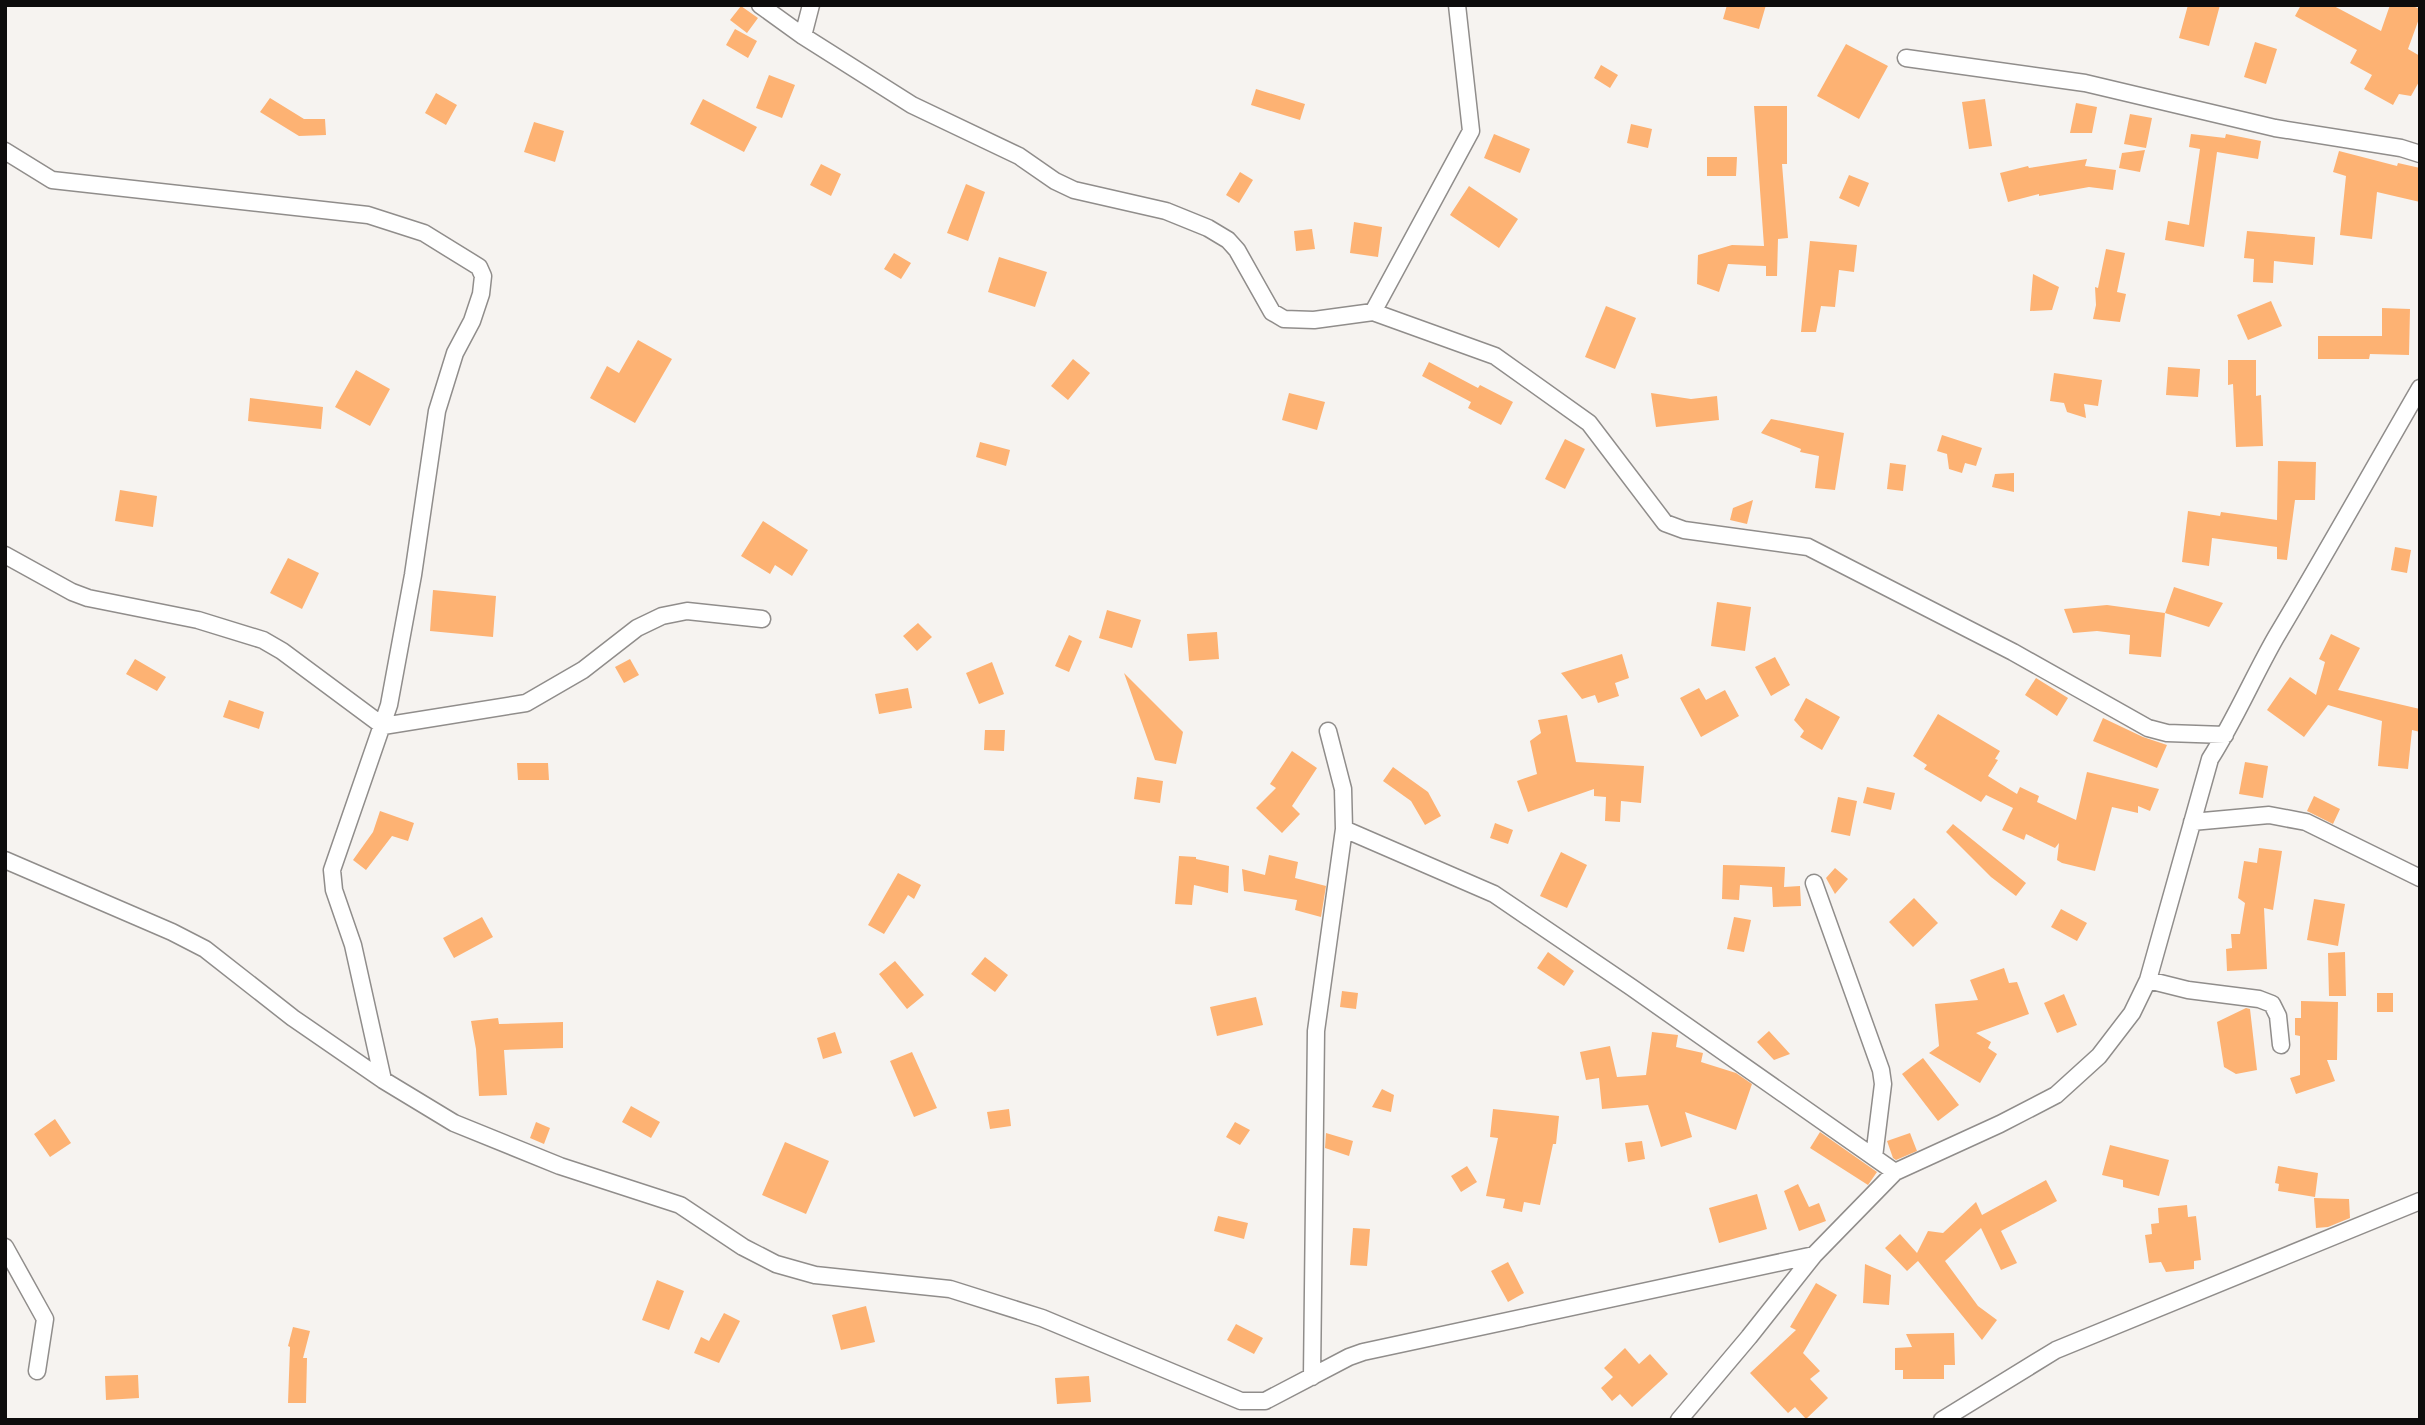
<svg xmlns="http://www.w3.org/2000/svg" width="2425" height="1425" font-family="'IBM Plex Serif',serif">
<style>
.building{fill:#fdb273}
.lines{fill:none;stroke-linecap:round;stroke-linejoin:round}
.street-casing{stroke:#908d8b;stroke-width:19}
.street{stroke:#fff;stroke-width:16}
</style>
<rect width="100%" height="100%" fill="#f6f3f0"/>
<path class="building" d="M1727 5H1766L1759 29 1723 19Z
M2188 5H2220L2209 46 2179 38Z
M2301 5H2332L2381 31 2390 5H2410L2420 9V16L2408 49 2420 56V80L2411 96 2399 94 2393 105 2364 89 2372 75 2350 63 2357 50 2295 16Z
M741 6 758 18 747 33 730 20Z
M735 29 757 41 748 58 726 45Z
M2255 42 2277 49 2266 84 2244 77Z
M1846 44 1888 66 1859 119 1817 96Z
M1601 65 1618 75 1610 88 1594 78Z
M769 75 795 85 782 118 756 108Z
M1256 89 1305 104 1300 120 1251 105Z
M436 93 457 105 446 125 425 113Z
M270 98 304 119H325L326 135 299 136 260 112Z
M703 99 757 127 744 152 690 124Z
M1985 99 1992 146 1969 149 1962 102Z
M2076 103 2097 107 2092 133H2070Z
M1754 106H1787V164H1782L1788 238 1778 239 1777 276H1766V266L1728 264 1719 292 1697 284 1698 255 1732 245 1764 246Z
M2130 114 2152 118 2146 148 2124 144Z
M534 122 564 131 555 162 524 152Z
M1631 124 1652 129 1648 148 1627 143Z
M1494 134 1530 149 1520 173 1484 158Z
M2191 134 2225 138 2226 134 2261 141 2258 159 2217 152 2204 247 2165 240 2168 221 2189 225 2200 149 2189 147Z
M2145 150 2140 172 2119 168 2122 153Z
M2339 151 2397 166 2398 163 2420 168V202L2377 192 2372 239 2340 235 2346 176 2333 172Z
M1707 157H1737L1736 176H1707Z
M2087 159 2085 166 2116 170 2113 190 2089 187 2039 196V194L2008 202 2000 173 2028 166 2029 168Z
M821 164 841 174 831 196 810 185Z
M1240 172 1253 180 1239 203 1226 195Z
M1849 175 1869 183 1859 207 1839 198Z
M966 184 985 192 968 241 947 233Z
M1469 186 1518 219 1499 248 1450 215Z
M1354 222 1382 227 1378 257 1350 253Z
M1312 229 1315 249 1296 251 1294 231Z
M2247 231 2315 237 2313 265 2274 261 2273 283 2253 282 2254 259 2244 258Z
M1810 241 1857 245 1854 272 1839 270 1835 307 1821 306 1816 332H1801Z
M2106 249 2125 253 2117 292 2126 294 2120 322 2093 319 2096 305 2095 287 2098 288Z
M894 253 911 263 901 279 884 269Z
M999 257 1047 272 1035 307 988 292Z
M2033 274 2059 287 2052 310 2030 311Z
M2271 301 2282 326 2248 340 2237 315Z
M1606 306 1636 318 1615 369 1585 357Z
M2382 308 2410 309 2409 355 2370 354 2369 359H2318V336H2382Z
M638 340 672 359 635 423 590 398 607 366 619 373Z
M1073 359 1090 373 1068 400 1051 386Z
M2228 360H2256V396L2261 395 2263 446 2236 447 2233 384 2228 385Z
M1429 362 1478 388 1480 385 1513 402 1501 425 1468 408 1471 402 1422 376Z
M2168 367 2200 369 2198 397 2166 395Z
M356 370 390 389 370 426 335 407Z
M2054 373 2102 380 2098 406 2084 404 2086 418 2067 412 2064 403 2050 401Z
M1289 393 1325 402 1317 430 1282 420Z
M1651 393 1691 399 1717 396 1719 420 1656 427Z
M250 398 323 407 321 429 248 421Z
M1771 419 1844 433 1835 490 1815 488 1819 456 1800 452 1801 449 1761 433Z
M1942 435 1982 448 1976 466 1965 463 1962 473 1949 469 1947 454 1937 451Z
M1565 439 1585 449 1565 489 1545 479Z
M980 442 1010 450 1006 466 976 457Z
M2278 461 2316 462 2315 500H2295L2287 560 2277 559V547L2212 538 2209 566 2182 562 2188 511 2220 516 2221 512 2277 520Z
M1890 463 1906 465 1903 491 1887 489Z
M2014 473V492L1992 487 1995 474Z
M120 490 157 496 153 527 115 521Z
M1753 500 1747 524 1730 520 1733 508Z
M763 521 808 550 792 576 775 565 770 574 741 556Z
M2395 547 2411 550 2407 573 2391 570Z
M288 558 319 573 302 609 270 593Z
M2174 587 2223 603 2209 627 2165 613Z
M433 590 496 596 493 637 430 631Z
M1717 602 1751 607 1745 651 1711 646Z
M2107 605 2165 613 2161 657 2129 654 2130 635 2097 631 2073 633 2064 609Z
M1107 610 1141 620 1132 648 1099 638Z
M918 623 932 637 917 651 903 636Z
M1217 632 1219 659 1189 661 1187 634Z
M2331 634 2360 648 2338 690 2420 709V732L2412 730 2408 769 2378 766 2382 721 2328 705 2304 737 2267 710 2290 677 2316 695 2325 662 2319 659Z
M1069 635 1082 641 1069 672 1055 666Z
M1622 654 1629 678 1615 683 1619 696 1598 703 1595 695 1582 699 1561 673Z
M1775 657 1790 685 1771 696 1755 667Z
M135 659 166 677 157 691 126 674Z
M630 659 639 675 624 683 615 667Z
M992 662 1004 694 979 704 966 673Z
M1124 673 1183 732 1176 764 1155 760Z
M2036 678 2068 698 2057 716 2025 695Z
M908 688 912 708 879 714 875 694Z
M1699 688 1706 700 1725 690 1739 716 1701 737 1680 698Z
M1806 698 1840 717 1822 750 1800 737 1804 731 1794 720Z
M229 700 264 712 259 729 223 717Z
M1938 714 2000 751 1995 759 1998 760 1988 776 2017 794 2020 787 2039 796 2037 802 2076 820 2087 772 2159 789 2150 811 2138 806V813L2112 807 2095 871 2062 863 2057 860 2059 843 2055 848 2026 834 2024 840 2002 830 2013 808 1986 795 1981 802 1924 769 1927 765 1913 756Z
M1567 715 1576 762 1644 766 1641 803 1621 801 1620 822 1605 821 1606 797 1594 796V789L1528 812 1517 781 1537 774 1530 741 1541 733 1538 720Z
M2103 718 2143 737 2167 745 2157 768 2093 741Z
M985 730H1005L1004 751 984 750Z
M1292 751 1317 768 1292 806 1300 814 1282 833 1256 808 1276 788 1270 784Z
M2245 762 2268 766 2263 798 2239 794Z
M517 763H548L549 780H518Z
M1393 767 1428 792 1441 816 1425 825 1411 801 1383 781Z
M1137 777 1163 781 1160 803 1134 799Z
M1867 787 1895 793 1891 810 1863 803Z
M2314 796 2340 809 2333 824 2307 811Z
M1838 797 1857 801 1850 836 1831 832Z
M380 811 414 823 408 841 392 836 366 870 353 860 373 832Z
M1495 823 1513 830 1508 844 1490 838Z
M1953 824 2026 883 2016 896 1991 877 1946 832Z
M2259 848 2282 851 2273 910 2264 908 2267 969 2227 971 2226 949 2232 948 2231 934H2240L2245 903 2238 898 2244 861 2257 863Z
M1561 852 1587 865 1567 908 1540 896Z
M1269 855 1298 862 1295 878 1326 886 1321 917 1295 910 1297 900 1244 891 1242 869 1265 875Z
M1179 856 1196 857V859L1229 866 1228 893 1194 885 1192 905 1175 904Z
M1723 865 1785 867 1784 887 1800 886 1801 906 1773 907 1772 887 1740 885 1739 900 1722 899Z
M1835 868 1848 879 1835 894 1826 878Z
M898 873 921 885 914 899 908 895 884 934 868 925Z
M1914 898 1938 923 1913 947 1889 922Z
M2314 899 2345 904 2338 946 2307 940Z
M2061 909 2087 923 2077 941 2051 927Z
M482 917 493 937 454 958 443 938Z
M1734 917 1751 920 1744 952 1727 949Z
M1548 952 1574 971 1564 986 1537 968Z
M2345 952 2346 996H2329L2328 953Z
M985 957 1008 975 995 992 971 974Z
M895 961 924 995 907 1009 879 974Z
M2004 968 2009 983 2017 982 2029 1014 1976 1033 1991 1042 1988 1048 1997 1054 1980 1083 1929 1053 1939 1046 1935 1004 1978 1000 1970 980Z
M1342 991 1358 993 1356 1009 1340 1007Z
M2377 993H2393V1012H2377Z
M2064 994 2077 1025 2057 1033 2044 1003Z
M1256 997 1263 1025 1217 1036 1210 1007Z
M2301 1001 2338 1002 2337 1060H2327L2335 1081 2296 1094 2290 1078 2300 1075V1036L2295 1035V1018H2301Z
M2246 1008 2250 1009 2257 1070 2236 1074 2224 1067 2217 1022Z
M498 1018 499 1024 563 1022V1048L504 1050 507 1095 479 1096 476 1049 471 1021Z
M1769 1031 1790 1054 1774 1060 1757 1042Z
M835 1032 842 1053 823 1059 817 1038Z
M1652 1032 1678 1035 1676 1047 1703 1053 1701 1062 1736 1073 1752 1084 1736 1130 1685 1112 1692 1137 1661 1147 1648 1105 1602 1109 1599 1078 1586 1080 1580 1052 1610 1046 1617 1077 1646 1075Z
M912 1052 937 1108 914 1117 890 1061Z
M1923 1058 1959 1105 1938 1121 1902 1074Z
M1382 1089 1394 1095 1391 1112 1372 1107Z
M631 1106 660 1122 651 1138 622 1122Z
M1009 1109 1011 1126 990 1129 987 1112Z
M1493 1109 1559 1116 1556 1144H1553L1540 1205 1524 1202 1522 1212 1503 1208 1505 1199 1486 1196 1498 1138 1490 1137Z
M55 1119 71 1143 50 1157 34 1134Z
M536 1122 550 1128 544 1144 530 1138Z
M1235 1122 1250 1130 1240 1145 1226 1137Z
M1820 1132 1877 1172 1868 1185 1810 1148Z
M1326 1133 1353 1141 1349 1156 1325 1148Z
M1910 1133 1917 1151 1896 1160 1893 1158 1887 1141Z
M1642 1141 1645 1159 1628 1162 1625 1143Z
M785 1142 829 1161 806 1214 762 1195Z
M2110 1145 2169 1160 2159 1196 2123 1187V1180L2102 1175Z
M1467 1166 1477 1182 1461 1192 1451 1176Z
M2278 1166 2318 1173 2315 1197 2278 1191 2279 1184 2275 1183Z
M2046 1180 2057 1201 2001 1231 2017 1263 2001 1270 1981 1228 1945 1261 1978 1306 1997 1320 1982 1340 1918 1261 1907 1271 1885 1248 1900 1234 1917 1253 1928 1231 1943 1233 1976 1202 1982 1215Z
M1798 1184 1809 1207 1819 1203 1826 1221 1799 1231 1784 1191Z
M1757 1194 1767 1229 1719 1243 1709 1208Z
M2314 1198 2349 1199 2350 1218 2328 1227 2316 1228Z
M2187 1205 2188 1217 2196 1216 2201 1260 2194 1261V1269L2166 1272 2161 1262 2149 1263 2145 1235 2152 1234 2151 1224 2159 1223 2158 1208Z
M1218 1216 1248 1223 1244 1239 1214 1231Z
M1353 1228 1370 1229 1367 1266 1350 1265Z
M1508 1262 1524 1293 1508 1302 1491 1271Z
M1865 1264 1891 1275 1889 1305 1863 1303Z
M657 1280 684 1291 669 1330 642 1320Z
M1816 1283 1837 1295 1803 1353 1820 1371 1810 1379 1828 1398 1806 1419 1795 1407 1788 1413 1750 1373 1796 1330 1790 1327Z
M866 1306 875 1342 841 1350 832 1315Z
M724 1313 740 1321 719 1363 694 1353 701 1337 709 1341Z
M1236 1324 1263 1338 1254 1354 1227 1340Z
M293 1327 310 1331 303 1358H307L306 1403H288L290 1347 288 1346Z
M1954 1333 1955 1365H1944V1379H1903V1370H1895V1348L1912 1347 1906 1334Z
M1625 1348 1639 1364 1650 1354 1668 1374 1632 1407 1620 1394 1612 1401 1601 1388 1613 1377 1604 1368Z
M138 1375 139 1398 106 1400 105 1376Z
M1089 1376 1091 1402 1057 1404 1055 1378Z"/>
<g class="lines">
<g class="street-casing">
<path id="street" d="M760 5 803 36 912 105 1019 156 1055 181 1074 190 1166 211 1208 228 1228 240 1237 250 1272 312 1284 319 1314 320 1373 312 1495 356 1589 423 1665 523 1684 530 1808 547 2013 652 2148 728 2167 733 2225 735
M803 36 811 5
M1906 58 2085 83 2275 128 2401 148 2420 154
M5 151 52 180 368 215 424 233 479 267 483 276 481 294 472 321 455 353 437 411 413 575 389 705 332 870 334 890 353 945 383 1080
M1373 312 1471 131 1457 5
M5 555 72 592 88 598 198 620 263 640 282 651 383 726 526 703 583 670 637 628 662 616 687 611 762 619
M2192 822 2269 815 2306 822 2420 878
M1344 829 1494 894 1631 987 1895 1172
M5 860 172 932 205 949 293 1018 383 1080 454 1123 560 1166 680 1205 743 1247 776 1264 815 1275 950 1289 1042 1318 1241 1401H1265L1349 1357 1363 1352 1814 1255
M1814 883 1881 1070 1883 1084 1874 1157
M2148 980 2188 990 2259 999 2272 1004 2278 1016 2281 1045
M5 1247 45 1319 37 1371
M1312 1377 1316 1031 1344 829 1343 789 1328 731
M1679 1420 1749 1337 1814 1255 1895 1172 2000 1124 2056 1095 2099 1056 2132 1013 2148 980 2210 759C2235 720 2253 677 2276 637 2325 555 2372 471 2420 388
M1942 1420 2056 1350 2420 1201"/>
</g>
<use href="#street" class="street"/>
</g>
<rect width="2425" height="1425" fill="none" stroke="#0d0c0c" stroke-width="14"/>
</svg>
